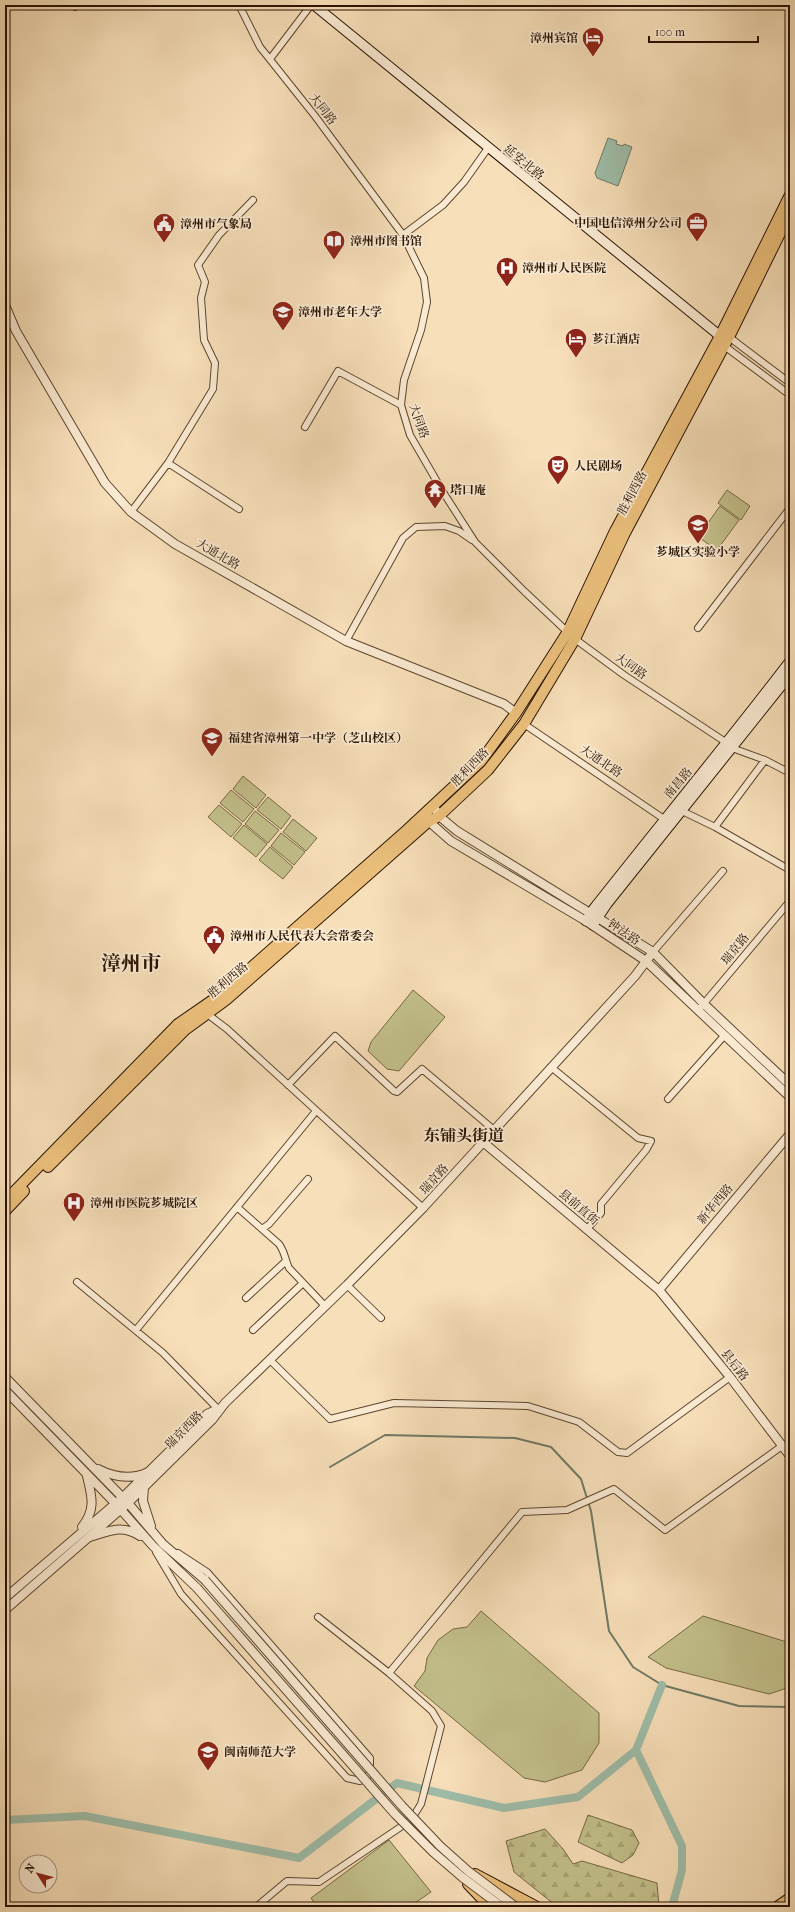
<svg xmlns="http://www.w3.org/2000/svg" width="795" height="1912" font-family="'IM FELL French Canon','Noto Serif SC',serif">
<style>
.forest{fill:url(#forest-firs);stroke:#766946}
.park{fill:#c3c08b;stroke:#766946}
.water{fill:#9ebda9;stroke:#6f7965}
.lines{fill:none;stroke-linecap:round;stroke-linejoin:round}
.stream{stroke:#6f7965;stroke-width:2}
.canal{stroke:#9ebda9;stroke-width:8}
.minor-casing{stroke:#5c452e;stroke-width:8}
.tertiary-casing{stroke:#5c452e;stroke-width:10}
.secondary-casing{stroke:#281200;stroke-width:11}
.primary-casing{stroke:#281200;stroke-width:12}
.minor{stroke:#faead2;stroke-width:6}
.tertiary{stroke:#faead2;stroke-width:8}
.secondary{stroke:#faead2;stroke-width:9}
.primary{stroke:#ecc07c;stroke-width:10}
.tertiary-bridge-casing{stroke:#5c452e;stroke-width:10;stroke-linecap:butt}
.tertiary-bridge{stroke:#faead2;stroke-width:8}
.labels{text-anchor:middle;stroke-width:3.5;stroke-linejoin:round;paint-order:stroke}
.poi-label{font-size:12px;font-weight:bold;fill:#281200;stroke:#faead2;text-anchor:start}
.street-label{font-size:12px;fill:#281200;stroke:#faead2}
.district-label{font-size:16px;font-weight:bold;fill:#281200;stroke:#faead2}
.town-label{font-size:20px;font-weight:bold;fill:#281200;stroke:#faead2}
</style>
<defs>
<pattern id="forest-firs" width="22" height="20" patternUnits="userSpaceOnUse"><rect width="22" height="20" fill="#c3c08b"/><path d="M5 1l3.5 6h-7zM16 11l3.5 6h-7z" fill="#a8a476"/></pattern>
</defs>
<rect width="100%" height="100%" fill="#f7dfb9"/>
<filter id="stains"><feTurbulence type="fractalNoise" baseFrequency=".005" numOctaves="4"/><feColorMatrix values="0 0 0 0 .2 0 0 0 0 .09 0 0 0 0 .02 0 0 0 .5 -.17"/></filter>
<radialGradient id="worn" r=".72"><stop offset=".6" stop-color="#630" stop-opacity="0"/><stop offset="1" stop-color="#630" stop-opacity=".3"/></radialGradient>
<path class="forest" d="M588 1815 632 1830 639 1843 633 1855 622 1863 578 1842Z
M545 1829 563 1849 573 1864 582 1861 657 1883 659 1907H559L550 1901 514 1872 506 1841Z"/>
<path class="park" d="M727 490 750 506 741 520 718 503Z
M720 506 739 520 717 550 698 537Z
M243 776 266 795 256 808 233 789Z
M231 790 254 809 243 822 220 803Z
M268 797 291 816 281 829 257 810Z
M219 805 242 824 231 837 208 817Z
M255 811 279 830 268 843 245 824Z
M293 819 317 838 306 851 283 832Z
M244 825 267 844 256 857 233 838Z
M281 833 305 852 294 865 271 846Z
M270 847 293 867 283 879 259 860Z
M413 990 445 1017 399 1071 387 1069 368 1051 371 1042Z
M481 1611 599 1713V1743L582 1770 545 1782 524 1778 414 1686 425 1671 427 1658 438 1640 453 1629 467 1627Z
M703 1616 790 1643V1687L769 1694 666 1668 648 1657Z
M389 1840 431 1892 409 1907H317L311 1898Z"/>
<path class="water" d="M608 138 617 141 616 144 623 146 624 144 632 147 618 186 597 178 595 173Z"/>
<g class="lines">
<path class="stream" d="M330 1467 385 1435 515 1438 551 1447 581 1479 591 1511 609 1631 633 1667 662 1685 739 1706 790 1707"/>
<path class="canal" d="M636 1750 662 1685
M5 1820 85 1816 299 1858 397 1783 504 1808 578 1797 636 1750 682 1846V1870L672 1907"/>
<g class="minor-casing">
<path id="minor" d="M73 5 75 7 82 5
M239 5 260 47 315 116 403 235 424 278 427 302 421 330 404 380 401 405 410 435 443 492 475 542 524 591 575 639 624 675 727 743
M270 59 311 5
M403 235 443 205 464 182 488 148
M729 337 790 383
M723 345 790 395
M305 427 338 371 401 405
M168 463 239 509
M131 512 168 463 213 389 215 363 204 340 201 298 205 282 198 265 219 235 253 200
M698 628 790 508
M346 641 403 538 416 527 445 526 459 531 472 540
M524 724 664 819
M732 748 765 760 790 773
M682 811 715 827 790 870
M715 827 765 760
M653 952 723 871
M701 1007 790 901
M206 1013 227 1029 423 1208
M551 1067 638 1138 651 1141 646 1150 601 1204V1213L587 1229
M288 1085 335 1036 394 1091 397 1092 422 1069 494 1130
M668 1099 724 1036
M237 1207 279 1244C285 1252 285 1260 289 1268L325 1306
M262 1229 269 1224 308 1179
M77 1282 163 1353 218 1409
M347 1285 381 1318
M246 1298 286 1261
M136 1330 316 1111
M253 1330 303 1283
M270 1360 330 1419 394 1403 528 1406 579 1422 618 1452 627 1453 730 1377
M156 1552 181 1594 347 1778 360 1781 370 1774V1758L207 1572 178 1553
M318 1617 389 1673
M256 1907 287 1881 319 1882 411 1820 421 1804 441 1726 432 1711 389 1673 522 1512 567 1510 614 1489 665 1530 782 1446"/>
</g>
<g class="tertiary-casing">
<path id="tertiary" d="M5 305 16 331 105 483 131 512 175 544 346 641 504 704 516 713
M433 805 439 816 457 831 653 952 704 1004 790 1085
M426 819 451 841 586 921 646 961 790 1097
M483 1142 659 1290 730 1377 790 1456
M659 1290 790 1134
M5 1377 128 1503 163 1544 205 1580
M5 1390 115 1503 153 1546 197 1588
M98 1469C114 1477 132 1480 148 1472
M144 1487 143 1501 151 1526
M82 1527C96 1509 92 1497 87 1476
M90 1537C109 1531 122 1524 140 1536
M5 1598 122 1498 207 1414 218 1409
M5 1610 128 1503 212 1420 225 1403 347 1285 423 1208 635 976 653 952"/>
</g>
<g class="secondary-casing">
<path id="secondary" d="M314 5 720 336 727 337
M586 921 591 912C657 828 725 746 790 661
M593 925 607 904 790 675"/>
</g>
<g class="primary-casing">
<path id="primary" d="M48 1167 185 1030 226 1000 428 822 439 816 488 770 524 724 575 639 624 535 729 337 790 213
M5 1201 178 1024 220 995 407 830 481 761 516 713 567 633 615 531 720 336 790 195
M5 1211 24 1191
M475 1874 537 1907
M468 1884 490 1907
M777 1907 790 1898"/>
</g>
<use href="#minor" class="minor"/>
<use href="#tertiary" class="tertiary"/>
<use href="#secondary" class="secondary"/>
<use href="#primary" class="primary"/>
<g class="tertiary-bridge-casing">
<path id="tertiary-bridge" d="M205 1580 402 1806 440 1846 468 1871 516 1907
M197 1588 395 1814 433 1852 462 1877 502 1907"/>
</g>
<use href="#tertiary-bridge" class="tertiary-bridge"/>
</g>
<defs>
<g id="hotel-pin" transform="scale(1.15)"><path d="M0 17L-7.5 6A9.5 9.5 0 1 1 7.5 6Z" fill="#8f2418" stroke="#faead2"/><path d="M-6-4.5h1.5V1H6V5H4.5V3h-9V5H-6ZM-4 0a1.8 1.8 0 1 1 3.6 0ZM.5 0V-2.5h3Q6-2.5 6 0Z" fill="#fff"/></g>
<g id="office-pin" transform="scale(1.15)"><path d="M0 17L-7.5 6A9.5 9.5 0 1 1 7.5 6Z" fill="#8f2418" stroke="#faead2"/><path d="M-6-3h4V-5.5h4V-3h4V5H-6ZM-1-4.5V-3h2v-1.5ZM-6 0V1H6V0Z" fill="#fff"/></g>
<g id="civic-pin" transform="scale(1.15)"><path d="M0 17L-7.5 6A9.5 9.5 0 1 1 7.5 6Z" fill="#8f2418" stroke="#faead2"/><path d="M-.6-6.5H3V-4.5H.6V-3L4-1V1h2V6H-6V1h2V-1L-.6-3ZM-1.2 2.5V6h2.4V2.5Z" fill="#fff"/></g>
<g id="library-pin" transform="scale(1.15)"><path d="M0 17L-7.5 6A9.5 9.5 0 1 1 7.5 6Z" fill="#8f2418" stroke="#faead2"/><path d="M-6-4Q-3-5.5-.7-3.5V5Q-3 3-6 4ZM6-4Q3-5.5 .7-3.5V5Q3 3 6 4Z" fill="#fff"/></g>
<g id="hospital-pin" transform="scale(1.15)"><path d="M0 17L-7.5 6A9.5 9.5 0 1 1 7.5 6Z" fill="#8f2418" stroke="#faead2"/><path d="M-5-5h3v3.5h4V-5h3V5h-3V1.5h-4V5h-3Z" fill="#fff"/></g>
<g id="university-pin" transform="scale(1.15)"><path d="M0 17L-7.5 6A9.5 9.5 0 1 1 7.5 6Z" fill="#8f2418" stroke="#faead2"/><path d="M0-5L7-2L0 1L-7-2ZM-4 1L0 2.5L4 1V4Q0 6-4 4Z" fill="#fff"/></g>
<g id="theatre-pin" transform="scale(1.15)"><path d="M0 17L-7.5 6A9.5 9.5 0 1 1 7.5 6Z" fill="#8f2418" stroke="#faead2"/><path d="M-5-5.5Q0-4 5-5.5V0Q5 5 0 6Q-5 5-5 0ZM-3.3-2.5H-1v1.5H-3.3ZM1-2.5H3.3v1.5H1ZM-2.8 1Q0 5.5 2.8 1Z" fill="#fff"/></g>
<g id="temple-pin" transform="scale(1.15)"><path d="M0 17L-7.5 6A9.5 9.5 0 1 1 7.5 6Z" fill="#8f2418" stroke="#faead2"/><path d="M0-6L5-2H3V0L6.5 2.5H4V6H1.5V3h-3V6H-4V2.5H-6.5L-3 0V-2H-5Z" fill="#fff"/></g>
<g id="school-pin" transform="scale(1.15)"><path d="M0 17L-7.5 6A9.5 9.5 0 1 1 7.5 6Z" fill="#8f2418" stroke="#faead2"/><path d="M0-5L7-2L0 1L-7-2ZM-4 1L0 2.5L4 1V4Q0 6-4 4Z" fill="#fff"/></g>
</defs>
<g fill-rule="evenodd">
<use href="#hotel-pin" x="593" y="38"/>
<use href="#office-pin" x="697" y="223"/>
<use href="#civic-pin" x="164" y="224"/>
<use href="#library-pin" x="334" y="241"/>
<use href="#hospital-pin" x="507" y="268"/>
<use href="#university-pin" x="283" y="312"/>
<use href="#hotel-pin" x="576" y="339"/>
<use href="#theatre-pin" x="558" y="466"/>
<use href="#temple-pin" x="435" y="490"/>
<use href="#school-pin" x="698" y="525"/>
<use href="#school-pin" x="212" y="738"/>
<use href="#civic-pin" x="214" y="936"/>
<use href="#hospital-pin" x="74" y="1203"/>
<use href="#university-pin" x="208" y="1752"/>
</g>
<g class="labels">
<g class="poi-label">
<text x="578" y="42" text-anchor="end">漳州宾馆</text>
<text x="682" y="227" text-anchor="end">中国电信漳州分公司</text>
<text x="180" y="228">漳州市气象局</text>
<text x="350" y="245">漳州市图书馆</text>
<text x="522" y="272">漳州市人民医院</text>
<text x="298" y="316">漳州市老年大学</text>
<text x="592" y="343">芗江酒店</text>
<text x="574" y="470">人民剧场</text>
<text x="450" y="494">塔口庵</text>
<text x="698" y="556" text-anchor="middle">芗城区实验小学</text>
<text x="228" y="742">福建省漳州第一中学（芝山校区）</text>
<text x="230" y="940">漳州市人民代表大会常委会</text>
<text x="90" y="1207">漳州市医院芗城院区</text>
<text x="224" y="1756">闽南师范大学</text>
</g>
<g class="street-label">
<text transform="translate(323 109) rotate(52)" y="4">大同路</text>
<text transform="translate(524 162) rotate(39)" y="4">延安北路</text>
<text transform="translate(419 421) rotate(71)" y="4">大同路</text>
<text transform="translate(632 493) rotate(-62)" y="4">胜利西路</text>
<text transform="translate(218 554) rotate(30)" y="4">大通北路</text>
<text transform="translate(631 666) rotate(35)" y="4">大同路</text>
<text transform="translate(601 761) rotate(34)" y="4">大通北路</text>
<text transform="translate(470 767) rotate(-46)" y="4">胜利西路</text>
<text transform="translate(678 783) rotate(-50)" y="4">南昌路</text>
<text transform="translate(624 932) rotate(34)" y="4">钟法路</text>
<text transform="translate(735 949) rotate(-51)" y="4">瑞京路</text>
<text transform="translate(228 980) rotate(-40)" y="4">胜利西路</text>
<text transform="translate(434 1179) rotate(-48)" y="4">瑞京路</text>
<text transform="translate(715 1204) rotate(-50)" y="4">新华西路</text>
<text transform="translate(579 1207) rotate(40)" y="4">县前直街</text>
<text transform="translate(735 1365) rotate(52)" y="4">县后路</text>
<text transform="translate(184 1430) rotate(-45)" y="4">瑞京西路</text>
</g>
<g class="district-label">
<text x="464" y="1141">东铺头街道</text>
</g>
<g class="town-label">
<text x="131" y="970">漳州市</text>
</g>
</g>
<rect width="795" height="1912" fill="none" stroke="#f7dfb9" stroke-width="20"/>
<rect x="6" y="6" width="783" height="1900" fill="none" stroke="#281200" stroke-width="2"/>
<rect x="10" y="10" width="775" height="1892" fill="none" stroke="#281200"/>
<g transform="translate(38 1874) rotate(306)"><circle r="19" fill="#faead2" stroke="#a6947e"/>
<path d="M0-3L7 15L0 10L-7 15Z" fill="#8f2418"/>
<text y="-6" font-size="11" font-weight="bold" text-anchor="middle" fill="#281200">N</text>
</g>
<path d="M649 36v6h109v-6" fill="none" stroke="#281200" stroke-width="2"/>
<text x="655" y="36" font-size="12" fill="#281200" stroke="#faead2" stroke-width="3" paint-order="stroke">100 m</text>
<rect width="100%" height="100%" filter="url(#stains)"/>
<rect width="100%" height="100%" fill="url(#worn)"/>
</svg>
